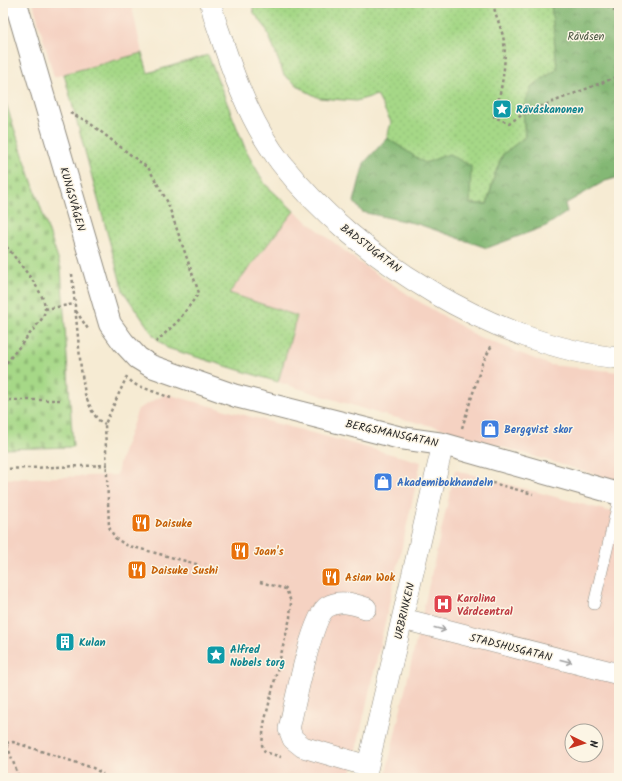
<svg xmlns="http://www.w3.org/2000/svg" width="622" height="781" font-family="Kalam,sans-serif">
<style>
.built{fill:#f5d2c2;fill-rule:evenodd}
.grass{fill:url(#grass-dots);stroke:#688259}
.forest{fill:url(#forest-crowns);stroke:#587250}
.cemetery{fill:url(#cemetery-stones);stroke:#688259}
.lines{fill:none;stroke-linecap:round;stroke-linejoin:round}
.service-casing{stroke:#908b7f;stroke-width:12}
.minor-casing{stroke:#908b7f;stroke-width:22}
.tertiary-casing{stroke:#908b7f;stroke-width:24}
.path{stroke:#908b7f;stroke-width:2.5;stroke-dasharray:3 3;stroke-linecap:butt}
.service{stroke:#fff;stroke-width:11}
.minor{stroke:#fff;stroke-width:21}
.tertiary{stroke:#fff;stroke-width:22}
.oneway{stroke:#a0a0a0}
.labels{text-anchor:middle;stroke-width:3;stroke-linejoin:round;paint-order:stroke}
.park-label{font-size:11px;fill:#4a5642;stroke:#fcf5e5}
.culture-label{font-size:11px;font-weight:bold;fill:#0d838f;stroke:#fcf5e5;text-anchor:start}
.street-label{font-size:11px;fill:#2b2b2b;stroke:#fcf5e5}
.shop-label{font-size:11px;font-weight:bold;fill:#366cbe;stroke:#fcf5e5;text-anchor:start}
.food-label{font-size:11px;font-weight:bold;fill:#c56008;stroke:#fcf5e5;text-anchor:start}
.health-label{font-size:11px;font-weight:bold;fill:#be3a42;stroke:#fcf5e5;text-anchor:start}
</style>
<defs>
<pattern id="grass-dots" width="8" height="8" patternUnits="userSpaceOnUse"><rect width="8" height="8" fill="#a6d887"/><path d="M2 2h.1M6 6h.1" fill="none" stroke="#8fba75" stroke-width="1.8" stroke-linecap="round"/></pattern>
<pattern id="forest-crowns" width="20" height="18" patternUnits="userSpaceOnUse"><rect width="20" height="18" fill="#84b874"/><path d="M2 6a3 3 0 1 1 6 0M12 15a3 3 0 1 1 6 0" fill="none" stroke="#6c965f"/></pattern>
<pattern id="cemetery-stones" width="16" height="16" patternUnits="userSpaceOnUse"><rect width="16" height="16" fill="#a6d887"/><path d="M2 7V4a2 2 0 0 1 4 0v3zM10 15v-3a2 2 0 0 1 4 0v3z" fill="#8fba75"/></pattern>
</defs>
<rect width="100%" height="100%" fill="#fcf5e5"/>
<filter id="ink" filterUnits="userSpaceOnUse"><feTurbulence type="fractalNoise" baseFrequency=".025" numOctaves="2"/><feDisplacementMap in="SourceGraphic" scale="8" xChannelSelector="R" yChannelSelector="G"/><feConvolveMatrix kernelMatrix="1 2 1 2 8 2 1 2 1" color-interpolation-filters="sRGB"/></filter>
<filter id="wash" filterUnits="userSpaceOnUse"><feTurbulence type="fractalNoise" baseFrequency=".012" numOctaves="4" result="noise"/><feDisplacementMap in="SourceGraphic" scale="16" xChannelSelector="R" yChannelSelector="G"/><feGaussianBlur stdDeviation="0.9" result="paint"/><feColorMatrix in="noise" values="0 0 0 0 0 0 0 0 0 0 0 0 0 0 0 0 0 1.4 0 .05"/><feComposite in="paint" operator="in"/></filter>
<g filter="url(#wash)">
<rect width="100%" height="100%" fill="#f6ebd3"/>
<path class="built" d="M33 3H131L142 53 54 77Z
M294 211 360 263 418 301 479 337 550 365 619 372V482L437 427 380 414 278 382 297 317 229 293Z
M166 394 421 462 350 778H3V479L117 475 119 464 138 409Z
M455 470 619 514V778H385ZM572 731H596V755H572Z"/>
<path class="grass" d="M252 3H619V177L605 181 523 109 525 138 503 154 495 174 487 204H470L449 155 425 164 387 138 391 122 377 95 356 101 319 98 304 90 284 75 266 28 254 13Z
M142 53 148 73 208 55 247 153 265 184 294 211 229 293 297 316 278 382 167 348 154 336 123 291 64 74Z"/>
<path class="forest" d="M551 3H619V177L605 181 565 204 567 212 546 226 487 248 418 224 362 212 354 202 364 163 387 138 425 163 449 154 471 166 470 204H487L495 174 503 154 525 137 523 109 531 87 557 69Z"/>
<path class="cemetery" d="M3 95 61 268 73 447 3 449Z"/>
</g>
<g filter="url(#ink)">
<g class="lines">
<g class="service-casing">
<path id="service" d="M594 604 619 499"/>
</g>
<g class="minor-casing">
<path id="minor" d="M211 3C213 17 219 30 223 43 237 85 254 128 281 163 355 258 498 347 619 358
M366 608C354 604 340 599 327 607 312 616 294 708 289 729L293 739 303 747 368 766
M403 619 619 674
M365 778 443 444"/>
</g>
<g class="tertiary-casing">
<path id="tertiary" d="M16 3 110 324 123 342 138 358 151 366 236 396 401 438 443 444 619 494"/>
</g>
<path class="path" d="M493 3C495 14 500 25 503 36 508 60 501 93 494 117L509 123 527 112 619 76
M603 3 619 13
M70 113 87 121 149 169 167 201 199 293 178 321 155 343
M3 242C14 257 39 285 44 302 46 309 45 314 41 320L3 367
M72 274 81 369 85 394 92 411 98 420 105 424
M45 309 75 304
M76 311 88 329
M127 376 105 424 109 527 115 538 126 545 200 565
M125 377 136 385 171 398
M3 400H62
M462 428 482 364 492 345
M3 469 108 465
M456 480 489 482 533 494
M260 582 286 589 291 602 290 618 264 724 262 745 265 752 281 757
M3 734 19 778
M6 743 13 742 93 768 103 774"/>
<use href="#service" class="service"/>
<use href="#minor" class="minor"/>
<use href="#tertiary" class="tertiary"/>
</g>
<defs><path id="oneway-shaft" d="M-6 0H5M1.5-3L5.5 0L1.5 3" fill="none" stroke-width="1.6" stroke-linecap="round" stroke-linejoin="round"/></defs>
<g class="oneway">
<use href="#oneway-shaft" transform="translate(440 629) rotate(14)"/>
<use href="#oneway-shaft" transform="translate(566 661) rotate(14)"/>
</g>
</g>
<defs>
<g id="sight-square" transform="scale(1)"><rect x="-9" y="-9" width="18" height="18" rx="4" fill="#0f9aa8" stroke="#fcf5e5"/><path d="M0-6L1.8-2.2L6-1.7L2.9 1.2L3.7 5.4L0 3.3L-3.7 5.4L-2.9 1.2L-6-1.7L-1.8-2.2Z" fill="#fff"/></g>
<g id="shop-square" transform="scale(1)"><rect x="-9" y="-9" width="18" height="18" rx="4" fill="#3f7fe0" stroke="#fcf5e5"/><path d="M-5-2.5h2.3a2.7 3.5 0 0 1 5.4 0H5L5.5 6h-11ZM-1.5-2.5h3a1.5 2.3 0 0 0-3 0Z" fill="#fff"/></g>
<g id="restaurant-square" transform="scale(1)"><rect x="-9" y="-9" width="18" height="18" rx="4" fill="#e8710a" stroke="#fcf5e5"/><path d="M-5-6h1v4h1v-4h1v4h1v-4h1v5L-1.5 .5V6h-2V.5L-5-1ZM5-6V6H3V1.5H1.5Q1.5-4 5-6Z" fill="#fff"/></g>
<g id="hospital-square" transform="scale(1)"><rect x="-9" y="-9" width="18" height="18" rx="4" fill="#e0444e" stroke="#fcf5e5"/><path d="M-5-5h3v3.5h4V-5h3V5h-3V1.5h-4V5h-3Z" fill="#fff"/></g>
<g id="building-square" transform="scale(1)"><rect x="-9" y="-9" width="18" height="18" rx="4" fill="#0f9aa8" stroke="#fcf5e5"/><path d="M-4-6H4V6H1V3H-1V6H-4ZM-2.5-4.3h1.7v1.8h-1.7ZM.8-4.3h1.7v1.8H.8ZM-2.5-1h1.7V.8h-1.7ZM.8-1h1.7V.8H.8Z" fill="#fff"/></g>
</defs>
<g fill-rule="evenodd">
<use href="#sight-square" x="502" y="109"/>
<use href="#shop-square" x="490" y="429"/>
<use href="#shop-square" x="383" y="482"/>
<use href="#restaurant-square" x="141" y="523"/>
<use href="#restaurant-square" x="240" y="551"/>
<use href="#restaurant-square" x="137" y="570"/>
<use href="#restaurant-square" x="331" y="577"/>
<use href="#hospital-square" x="443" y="604"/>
<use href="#building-square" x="65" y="642"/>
<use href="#sight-square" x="216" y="655"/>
</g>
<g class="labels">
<g class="park-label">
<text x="586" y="40">Rävåsen</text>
</g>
<g class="culture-label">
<text x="516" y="113">Rävåskanonen</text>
<text x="79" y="646">Kulan</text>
<text x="230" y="653">Alfred<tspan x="230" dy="13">Nobels torg</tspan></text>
</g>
<g class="street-label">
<text transform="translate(73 199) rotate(74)" y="4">KUNGSVÄGEN</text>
<text transform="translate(371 248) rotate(37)" y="4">BADSTUGATAN</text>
<text transform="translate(392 433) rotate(12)" y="4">BERGSMANSGATAN</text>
<text transform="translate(404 611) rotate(-77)" y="4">URBRINKEN</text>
<text transform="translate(511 647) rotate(14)" y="4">STADSHUSGATAN</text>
</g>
<g class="shop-label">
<text x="504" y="433">Bergqvist skor</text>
<text x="397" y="486">Akademibokhandeln</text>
</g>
<g class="food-label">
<text x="155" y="527">Daisuke</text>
<text x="254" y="555">Joan's</text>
<text x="151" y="574">Daisuke Sushi</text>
<text x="345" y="581">Asian Wok</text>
</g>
<g class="health-label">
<text x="457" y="602">Karolina<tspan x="457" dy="13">Vårdcentral</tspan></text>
</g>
</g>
<rect width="622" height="781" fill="none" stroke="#fcf5e5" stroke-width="16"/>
<g transform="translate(584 743) rotate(95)"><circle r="19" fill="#fcf5e5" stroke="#a8a49b"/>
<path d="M0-3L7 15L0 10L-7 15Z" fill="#c8321e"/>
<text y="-6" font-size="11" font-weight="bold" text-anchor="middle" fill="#2b2b2b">N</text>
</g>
</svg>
